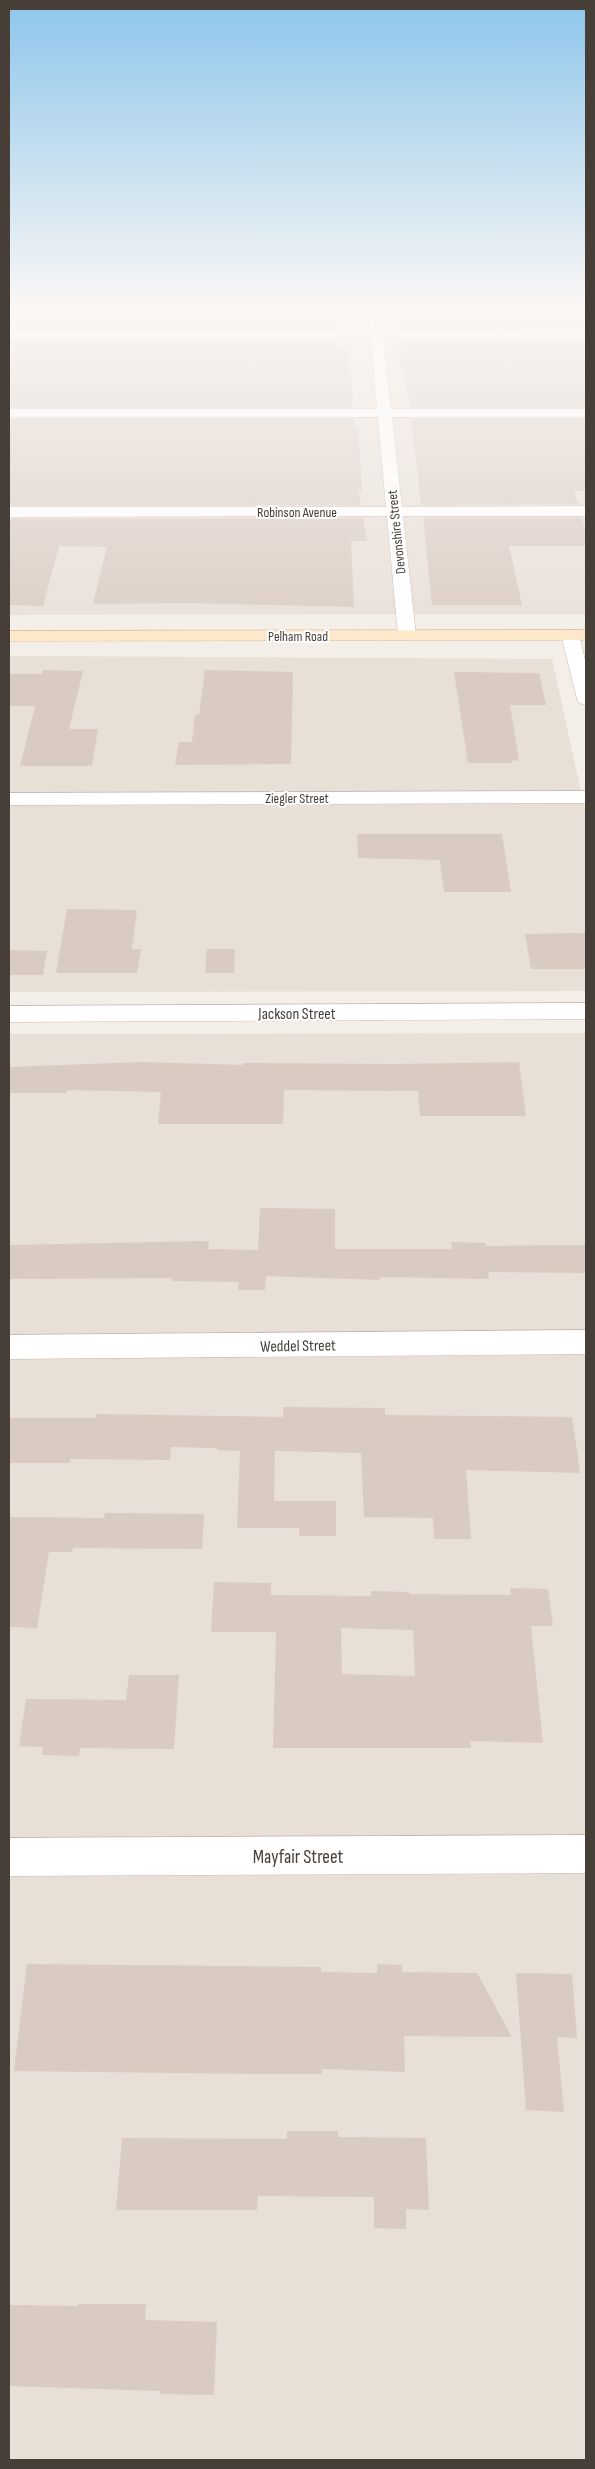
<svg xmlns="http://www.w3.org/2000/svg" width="595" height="2469" font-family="'Sofia Sans Condensed',sans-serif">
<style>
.residential{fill:#e8dfd6}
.building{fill:#d9cbc1;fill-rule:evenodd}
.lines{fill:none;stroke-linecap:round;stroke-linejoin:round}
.street-casing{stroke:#c3b7ae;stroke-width:1}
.secondary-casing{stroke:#d7bb9b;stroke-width:1}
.street{fill:#fff;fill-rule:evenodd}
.secondary{fill:#fee7c8;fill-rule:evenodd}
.labels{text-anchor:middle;stroke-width:4;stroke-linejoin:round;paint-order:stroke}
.far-street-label{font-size:14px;fill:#473e37;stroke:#fff}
.street-label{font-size:16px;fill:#473e37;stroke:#fff}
.near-street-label{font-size:19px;fill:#473e37;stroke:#fff}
</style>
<rect width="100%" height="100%" fill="#f4eee8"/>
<path class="residential" d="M9 309H586V614L9 615Z
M9 656 552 659 586 815V991L9 992Z
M586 1033V2460H9V1034Z"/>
<path class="building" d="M161 312 331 315 332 329H20L24 315H159Z
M402 313 586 315V328L405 329Z
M333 340V346H349L353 407H9V364L16 341Z
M406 340H586V407H410L403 369H400L397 345 407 346Z
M9 419H354L355 427H358L362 491H358L361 505H9Z
M411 419H586V491H574L578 504 421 505Z
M363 518 367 541H351L354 607 187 603 93 604 107 547 59 546 43 606 9 605V519Z
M423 518H582L586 534V546H509L522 605H432Z
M43 670 83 671 69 729H98L92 766H20L35 706H9V674H42Z
M205 670 293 672 291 764 175 765 179 742H192L195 715H199Z
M454 672 539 673 546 705H510L519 761 511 760 512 763H468Z
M357 834H502L511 892H444L440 860 358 858Z
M67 909 137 910 132 949H141L137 973H56Z
M586 933V969H531L525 934Z
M207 949H235L234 973H205Z
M9 950 47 951 43 975H9Z
M142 1062 243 1065V1063L392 1064 519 1062 526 1116H420L418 1091 284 1090 283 1124H158L161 1092 67 1090V1093H9V1067Z
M260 1208 335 1209V1249H452L451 1242 486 1243V1246L586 1245V1273L488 1272 489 1279 380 1277 381 1280 266 1276 265 1290H238L239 1282 172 1281V1278L9 1279V1245L209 1241 208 1249 258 1250Z
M283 1407 385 1408V1415L572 1417 580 1473 466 1470 471 1539H434L433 1518 364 1517 361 1453 275 1451 274 1501H336V1536H299V1528H237L240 1451 217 1450V1448L171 1447 170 1460 70 1459V1463H9V1418H96V1414L283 1417Z
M105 1513 204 1514 202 1549 73 1548 72 1552H49L37 1628 9 1627V1517L104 1518Z
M214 1582 271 1583V1595L371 1596V1591L409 1592V1594L511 1595 510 1588 548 1589 553 1626H531L543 1743 470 1741 471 1748H273L276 1632H211ZM341 1628 413 1630 415 1676 342 1674Z
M129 1675H179L174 1749 80 1748 79 1756 42 1755 43 1747 19 1746 26 1699 126 1700Z
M27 1964 321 1967V1972L377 1973V1964L402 1965V1972L477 1973 512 2037 404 2036 405 2072 322 2069V2074H264L14 2071Z
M516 1973 572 1974 577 2038 557 2037 564 2112 526 2110Z
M287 2131H338V2137L426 2138 429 2210 406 2209V2229L374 2228V2197L258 2196 257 2210H116L122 2138 287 2139Z
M78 2304H146L145 2320 217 2322 214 2395 160 2394 161 2391 9 2386V2305L77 2306Z"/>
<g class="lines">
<g class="street-casing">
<path id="street" d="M368 309H380L382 331 586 330V338H383L391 409H586V417H392L402 507 586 506V516H403L416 635 413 639H401L398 635 387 516 9 517V507H386L378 417H9V409H377L371 338 9 339V331H370Z
M570 630 576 631 579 635 586 664V705L579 703 577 699 561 635 564 631Z
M586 791V803L9 805V793Z
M586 1003V1019L9 1022V1006Z
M586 1330V1354L9 1359V1335Z
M586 1835V1873L9 1876V1838Z"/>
</g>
<g class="secondary-casing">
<path id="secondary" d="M586 630V640L9 641V631Z"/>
</g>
<use href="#street" class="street"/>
<use href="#secondary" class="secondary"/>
</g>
<linearGradient id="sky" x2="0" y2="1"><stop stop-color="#8dc6eb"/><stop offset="0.47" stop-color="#faf7f5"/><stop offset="1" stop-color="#faf7f5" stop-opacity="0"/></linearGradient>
<rect width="595" height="654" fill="url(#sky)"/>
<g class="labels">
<g class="far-street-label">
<text x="297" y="517">Robinson Avenue</text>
<text transform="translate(396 532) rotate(-96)" y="5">Devonshire Street</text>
<text x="298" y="641">Pelham Road</text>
<text x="297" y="803">Ziegler Street</text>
</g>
<g class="street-label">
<text x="297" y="1019">Jackson Street</text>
<text transform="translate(298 1345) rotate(-1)" y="6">Weddel Street</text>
</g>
<g class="near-street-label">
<text x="298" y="1863">Mayfair Street</text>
</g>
</g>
<rect width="595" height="2469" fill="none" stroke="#473e37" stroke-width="20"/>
</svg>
